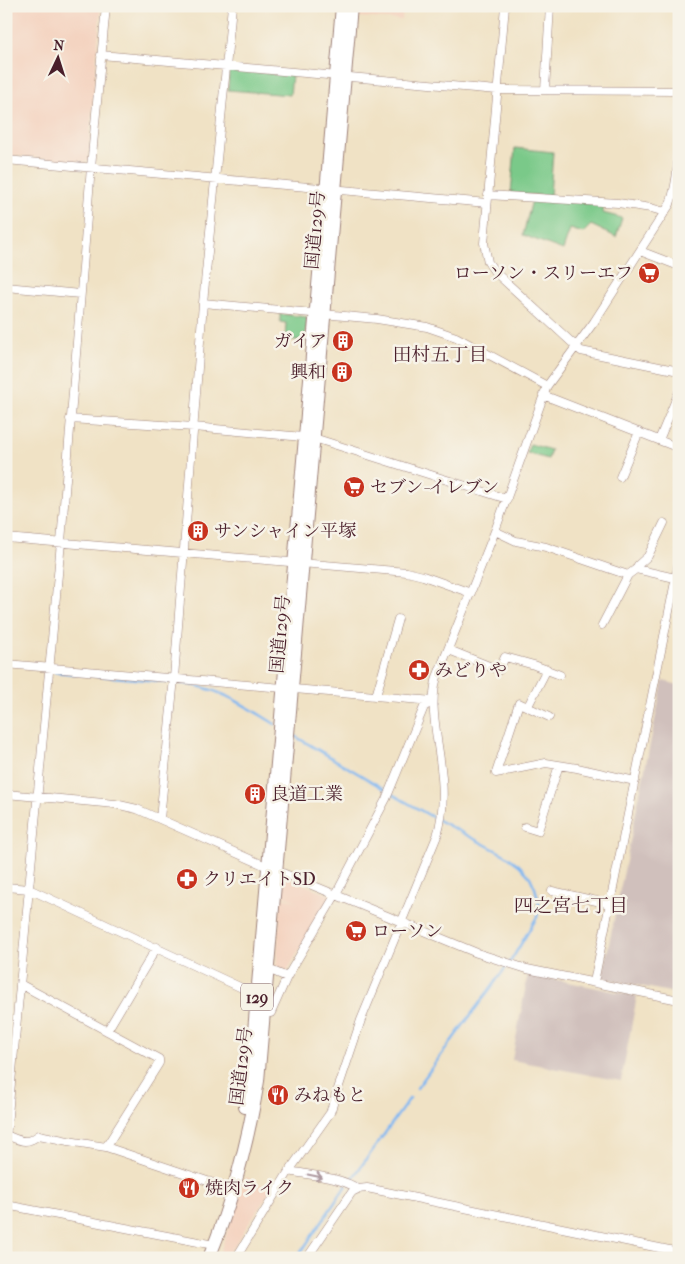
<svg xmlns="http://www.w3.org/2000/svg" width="685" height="1264" font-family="'IM FELL French Canon','Noto Serif JP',serif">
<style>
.built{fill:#f4d3c0}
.industrial{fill:#d0c0bc}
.green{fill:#7ac989;stroke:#62745a}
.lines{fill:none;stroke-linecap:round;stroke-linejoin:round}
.stream{stroke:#81b8f1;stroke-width:2.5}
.minor-casing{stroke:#9d8078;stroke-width:9}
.highway-casing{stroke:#9d8078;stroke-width:14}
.minor{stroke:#fff;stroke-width:8}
.highway{stroke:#fff;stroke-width:12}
.oneway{stroke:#ae9aa0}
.labels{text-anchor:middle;stroke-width:5;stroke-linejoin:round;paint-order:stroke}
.shield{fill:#f7f3e8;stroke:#7e5f64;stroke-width:1}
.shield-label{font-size:16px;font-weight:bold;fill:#4a1f2b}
.street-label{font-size:18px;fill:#4a1f2b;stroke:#f7f3e8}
.poi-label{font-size:18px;fill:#4a1f2b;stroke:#f7f3e8;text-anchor:start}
.neighbourhood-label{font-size:19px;fill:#4a1f2b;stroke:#f7f3e8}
</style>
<rect width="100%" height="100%" fill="#f7f3e8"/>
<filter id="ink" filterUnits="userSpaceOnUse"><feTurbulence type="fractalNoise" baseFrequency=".02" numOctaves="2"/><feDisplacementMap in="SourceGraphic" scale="10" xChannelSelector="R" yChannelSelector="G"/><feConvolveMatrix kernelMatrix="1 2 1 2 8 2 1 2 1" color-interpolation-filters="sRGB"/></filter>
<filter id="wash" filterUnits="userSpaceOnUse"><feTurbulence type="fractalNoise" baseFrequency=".0096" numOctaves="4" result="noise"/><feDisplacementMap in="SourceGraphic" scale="20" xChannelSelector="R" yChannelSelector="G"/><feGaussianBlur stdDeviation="1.12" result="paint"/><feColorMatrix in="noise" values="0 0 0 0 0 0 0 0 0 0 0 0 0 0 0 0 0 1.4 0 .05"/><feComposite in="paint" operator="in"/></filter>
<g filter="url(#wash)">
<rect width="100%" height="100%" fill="#f0e2c5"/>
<path class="built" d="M6 6H101L88 160 85 162 6 155Z
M360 6H403L402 20 359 17Z
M284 876 329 895 330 897 323 913 320 912 286 974 276 969 281 896 299 903 283 895Z
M246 1177 271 1190 226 1258H218Z"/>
<path class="industrial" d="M663 681 679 685V994L602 978Z
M528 974 637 996 621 1081 512 1060Z"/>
<path class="green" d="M231 70 292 75 290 95 228 90 229 71Z
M515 148 553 152 550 196 511 193Z
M532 200 604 204 603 213 622 218 616 237 591 225 583 233 570 229 563 250 523 235Z
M280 314 307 317 305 341 285 339 286 323 280 322Z
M530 444 551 450 548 459 527 453Z"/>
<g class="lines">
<path class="stream" d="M55 672 170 682
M179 683C219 687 242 704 275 724
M293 735 386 790
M392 794 434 818 505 855 519 865 530 877 535 888 539 902 537 917 512 959 417 1088
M350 1182 410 1098
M297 1258 346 1186"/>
</g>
</g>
<g filter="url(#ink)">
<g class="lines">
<g class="minor-casing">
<path id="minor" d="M505 6 484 243 488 262 495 272 581 351 679 371
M101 55 497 90 679 91
M545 90 550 6
M6 160 487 203
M488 195 618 203 651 208 665 212
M640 251 679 266
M6 287 80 294
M203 303 377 319 427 327 456 337 547 386
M543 395 679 448
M70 419 194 427 314 438 507 499
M659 440 679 392
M620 477 639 432
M495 531 516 541 546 547 628 575 636 569 638 565 648 556 664 523
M6 538 407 572 423 576 471 593
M636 569 675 578
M602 625 628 575
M449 650 499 670 505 657 534 665 560 675
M6 664 433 701
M376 696 398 619
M528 706 547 669
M496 773 546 763 577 768 635 781
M496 773 519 703 549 717
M6 794 115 804 137 809 268 867 477 953 527 969 679 1000
M160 819 174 678 203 303 232 6
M525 827 538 831 559 765
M6 887 29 889 257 995
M552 891 610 904
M268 969 287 977
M594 982 679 562
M265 1013H271L287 977 336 894 386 799 424 707 433 701
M107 1031 157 947
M6 1135C21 1141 26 1145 39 1135L68 1141 106 1147 159 1063V1059L20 984
M6 1137 61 542 91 167 106 6
M106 1147 234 1190
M289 1171C309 1175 341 1177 358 1189
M6 1205 214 1245
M236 1258 289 1171 330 1113 361 1020 437 836C447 804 442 771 437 739 434 717 431 698 437 677L495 531 547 386 594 322 670 204C681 173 678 139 679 107
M307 1258 352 1192 358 1189 367 1188 679 1252"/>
</g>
<g class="highway-casing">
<path id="highway" d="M245 1107 253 1043 342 6
M209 1258C233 1199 248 1143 258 1081L351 6"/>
</g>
<use href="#minor" class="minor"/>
<use href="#highway" class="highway"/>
</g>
<defs><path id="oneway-shaft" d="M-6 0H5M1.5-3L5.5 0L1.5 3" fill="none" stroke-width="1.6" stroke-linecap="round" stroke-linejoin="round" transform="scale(1.25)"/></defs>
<use class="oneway" href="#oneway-shaft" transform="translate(315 1176) rotate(12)"/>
</g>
<defs>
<g id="supermarket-disc" transform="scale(1.125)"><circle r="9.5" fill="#c8321e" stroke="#f7f3e8"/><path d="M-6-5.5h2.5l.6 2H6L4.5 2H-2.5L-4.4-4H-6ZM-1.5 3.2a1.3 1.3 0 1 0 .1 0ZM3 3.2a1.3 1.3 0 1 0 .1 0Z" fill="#fff"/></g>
<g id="building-disc" transform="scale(1.125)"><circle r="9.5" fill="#c8321e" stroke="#f7f3e8"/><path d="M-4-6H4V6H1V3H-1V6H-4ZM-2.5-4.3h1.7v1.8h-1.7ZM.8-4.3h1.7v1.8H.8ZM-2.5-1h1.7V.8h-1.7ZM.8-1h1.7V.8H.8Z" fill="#fff"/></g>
<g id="pharmacy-disc" transform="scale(1.125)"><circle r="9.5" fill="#c8321e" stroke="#f7f3e8"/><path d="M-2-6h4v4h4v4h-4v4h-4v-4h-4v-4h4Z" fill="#fff"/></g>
<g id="restaurant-disc" transform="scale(1.125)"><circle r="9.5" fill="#c8321e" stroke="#f7f3e8"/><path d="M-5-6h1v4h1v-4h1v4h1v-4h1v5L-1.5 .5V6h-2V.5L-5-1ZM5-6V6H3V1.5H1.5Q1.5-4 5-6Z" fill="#fff"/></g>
</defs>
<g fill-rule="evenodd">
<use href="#supermarket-disc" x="649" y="273"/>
<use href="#building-disc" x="343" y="341"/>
<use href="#building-disc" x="342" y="372"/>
<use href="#supermarket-disc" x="354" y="487"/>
<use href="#building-disc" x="198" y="531"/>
<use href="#pharmacy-disc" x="419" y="670"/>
<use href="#building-disc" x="255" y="794"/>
<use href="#pharmacy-disc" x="187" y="879"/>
<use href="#supermarket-disc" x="356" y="931"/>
<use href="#restaurant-disc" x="278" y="1095"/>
<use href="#restaurant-disc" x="189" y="1188"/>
</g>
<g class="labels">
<rect class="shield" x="241" y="983.5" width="32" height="27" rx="4"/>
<g class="shield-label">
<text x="257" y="1003">129</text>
</g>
<g class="street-label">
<text transform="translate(315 230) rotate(-85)" y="6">国道129号</text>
<text transform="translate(280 634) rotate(-85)" y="6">国道129号</text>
<text transform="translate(241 1066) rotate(-83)" y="6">国道129号</text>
</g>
<g class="poi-label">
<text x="633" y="279" text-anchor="end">ローソン・スリーエフ</text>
<text x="327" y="347" text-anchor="end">ガイア</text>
<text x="326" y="378" text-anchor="end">興和</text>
<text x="370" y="493">セブン-イレブン</text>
<text x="214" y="537">サンシャイン平塚</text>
<text x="435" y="676">みどりや</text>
<text x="271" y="800">良道工業</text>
<text x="203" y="885">クリエイトSD</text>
<text x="372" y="937">ローソン</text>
<text x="294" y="1101">みねもと</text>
<text x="205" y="1194">焼肉ライク</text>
</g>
<g class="neighbourhood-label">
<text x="440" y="361">田村五丁目</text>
<text x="571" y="912">四之宮七丁目</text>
</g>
</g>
<rect width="685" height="1264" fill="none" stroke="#f7f3e8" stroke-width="25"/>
<g transform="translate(58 58) rotate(4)" stroke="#f7f3e8" stroke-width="4" paint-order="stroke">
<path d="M0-4L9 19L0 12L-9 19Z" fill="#4a1f2b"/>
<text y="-8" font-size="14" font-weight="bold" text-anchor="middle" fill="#4a1f2b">N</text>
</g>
</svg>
